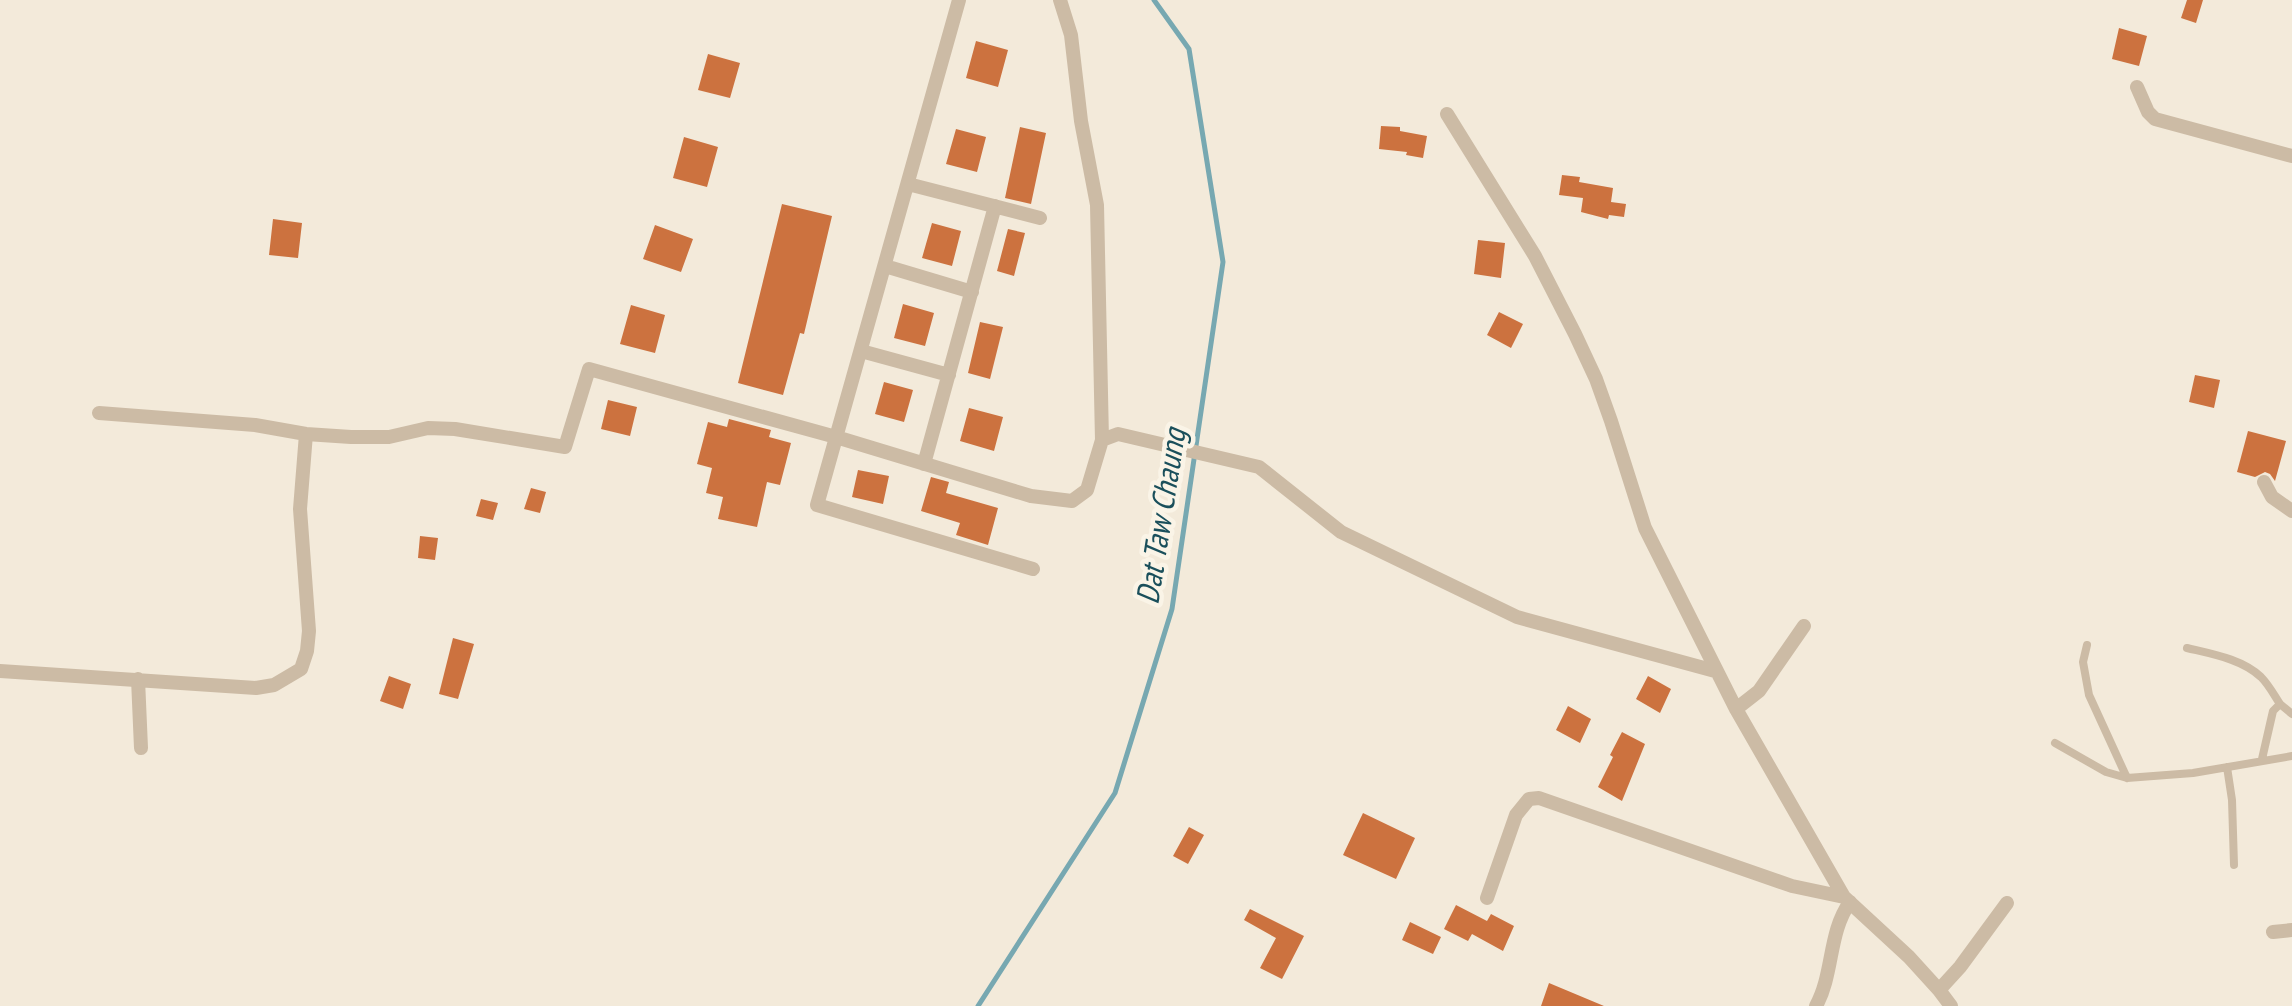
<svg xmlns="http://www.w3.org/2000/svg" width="2292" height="1006" font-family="'PT Sans Narrow',sans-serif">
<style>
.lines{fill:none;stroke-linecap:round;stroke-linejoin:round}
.stream{stroke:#77a8b1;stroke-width:5}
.building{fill:#cc723f}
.lane{stroke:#ccbba5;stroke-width:8}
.street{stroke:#ccbba5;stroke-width:14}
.labels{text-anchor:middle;stroke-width:9;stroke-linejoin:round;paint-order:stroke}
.water-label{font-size:32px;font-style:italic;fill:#1a4f5b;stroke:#faf4e7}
</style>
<rect width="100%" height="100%" fill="#f3eada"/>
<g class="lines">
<path class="stream" d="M978 1006 1115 793 1172 609 1223 262 1189 49 1154 0"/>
</g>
<path class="building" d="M2187 0H2203L2196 23 2181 18Z
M2119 28 2147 36 2139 66 2112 59Z
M976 41 1008 50 998 87 966 78Z
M708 54 740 63 730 98 698 90Z
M1381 126 1400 127V131L1427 136 1423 158 1406 155 1407 152 1379 149Z
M1020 127 1046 133 1031 204 1005 198Z
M956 129 986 137 977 172 946 164Z
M684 137 718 147 707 187 673 178Z
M1562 175 1580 177 1579 182 1613 188 1611 202 1626 204 1624 217 1609 215 1608 219 1581 212 1583 198 1559 195Z
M782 204 832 216 804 334 800 333 783 395 738 383Z
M273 219 302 223 298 258 269 255Z
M932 223 961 231 952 266 922 258Z
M655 225 693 239 681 272 643 259Z
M1008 229 1025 233 1014 276 997 271Z
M1478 240 1505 243 1501 278 1474 274Z
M903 304 934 313 925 346 894 338Z
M631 305 665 315 655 353 620 344Z
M1499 312 1523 324 1511 348 1487 335Z
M980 322 1003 327 990 379 968 373Z
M2195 375 2220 380 2214 408 2189 402Z
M884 382 913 390 904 422 875 414Z
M608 400 637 407 630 436 601 429Z
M969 408 1003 417 994 451 960 441Z
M729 419 771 430 769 437 791 443 780 485 767 482 757 527 718 519 723 497 706 493 712 468 697 464 708 422 727 427Z
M2248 431 2286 441 2275 481 2270 474 2265 472 2255 477 2237 472Z
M858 470 889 476 883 504 852 497Z
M931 477 949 482 946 493 998 508 988 545 956 535 960 523 921 511Z
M531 488 546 492 540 513 524 509Z
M481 499 498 503 493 520 476 516Z
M420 536 438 538 435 560 418 558Z
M453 638 474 644 458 699 439 694Z
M389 676 411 684 403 709 380 701Z
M1648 676 1671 689 1660 713 1636 699Z
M1568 706 1591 719 1580 743 1556 730Z
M1622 732 1645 744 1622 801 1598 787 1613 757 1610 755Z
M1363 813 1415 838 1396 879 1343 855Z
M1189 827 1204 835 1188 864 1173 856Z
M1456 905 1487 921 1491 914 1514 926 1503 951 1472 934 1468 941 1444 929Z
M1250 909 1304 936 1282 979 1260 968 1276 938 1244 920Z
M1410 922 1441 937 1433 954 1402 940Z
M1549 983 1604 1006H1541Z"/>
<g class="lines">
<path class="lane" d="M2087 645 2083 662 2089 695 2127 778
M2187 648C2212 654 2242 659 2261 677 2269 685 2274 695 2280 704
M2055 743 2106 772 2127 778 2193 773 2292 756
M2262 759 2273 711 2280 704 2292 714
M2227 767 2232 800 2234 865"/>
<path class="street" d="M959 0 817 505 1033 569
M1060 0 1071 35 1081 121 1097 205 1102 440
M2137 87 2148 112 2155 119 2292 156
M1447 114 1535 256 1575 334 1596 379 1611 421 1645 528 1736 709 1844 897 1909 957 1939 990 1951 1006
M908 184 1040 218
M885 266 972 292
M861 351 949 375
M99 413 255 425 306 434 351 437H389L428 428 455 429 565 447 589 369 836 437 1031 496 1072 501 1087 490 1102 440 1118 434 1259 467 1341 532 1517 617 1715 671
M924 464 995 206
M2264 482 2272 497 2292 511
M0 671 256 688 274 685 301 669 307 651 309 631 300 509 306 434
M138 679 141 748
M1736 709 1759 691 1804 626
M1487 898 1516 815 1529 799 1539 798 1792 886 1844 897
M2273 932 2292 930
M1939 990 1960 967 2007 903
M1816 1006C1834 973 1828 933 1850 902"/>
</g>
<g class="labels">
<g class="water-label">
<text transform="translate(1161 516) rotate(-81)" y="11">Dat Taw Chaung</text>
</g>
</g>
</svg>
